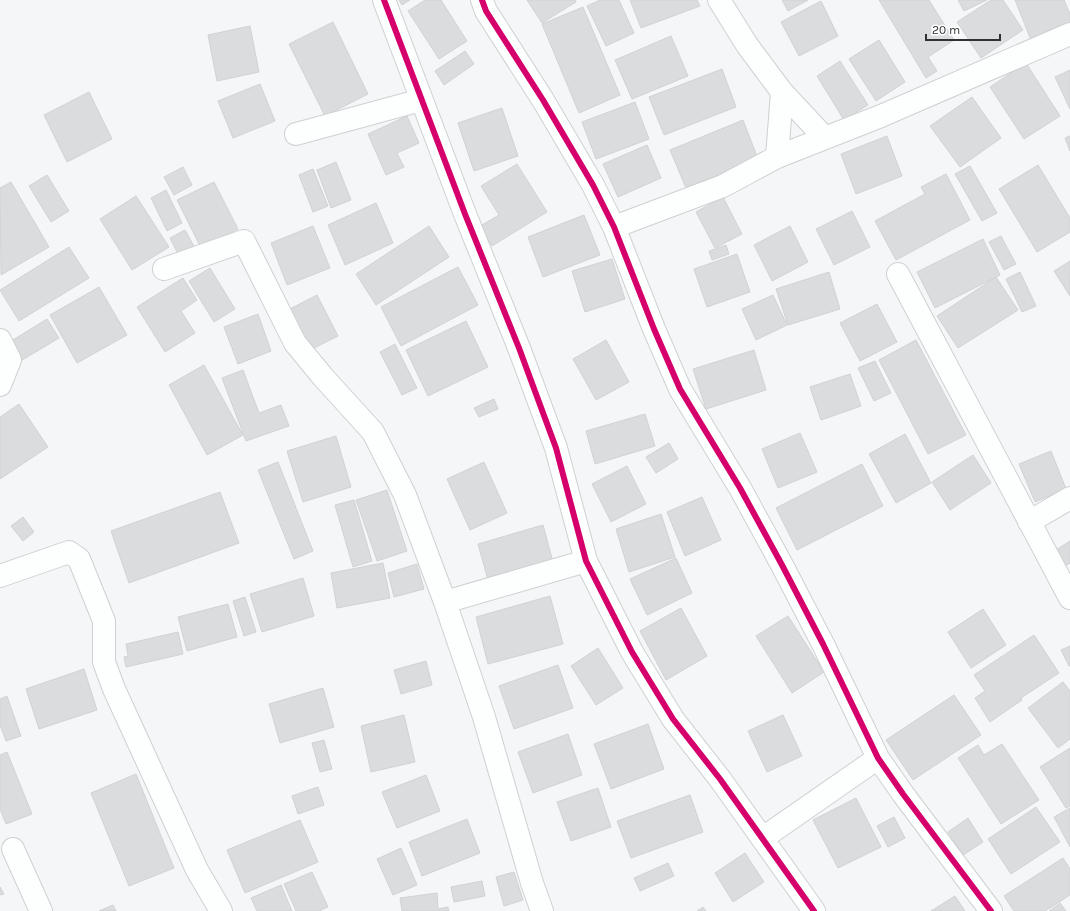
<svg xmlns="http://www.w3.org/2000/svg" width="1070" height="911" font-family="Karla,sans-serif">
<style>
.building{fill:#dbdcde;stroke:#d1d2d4}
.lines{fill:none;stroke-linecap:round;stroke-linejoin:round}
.minor-casing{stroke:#cfd0d2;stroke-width:24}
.minor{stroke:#fdfefe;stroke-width:22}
.cycleway-casing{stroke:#fff;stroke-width:8}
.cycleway{stroke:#d6006c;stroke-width:6}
</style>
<rect width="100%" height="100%" fill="#f4f6f8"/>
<path class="building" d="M399 0H410L402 5Z
M425 0H441L467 41 439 59 408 11Z
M527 0H575L576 2 542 23Z
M600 0H619L634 33 606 46 587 6Z
M630 0H697L700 6 641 28Z
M782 0H808L788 11Z
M879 0H929L954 40 928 57 937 71 926 78Z
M958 0H987L964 11Z
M991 0H1003L1023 30 981 58 957 22Z
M1015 0H1064L1070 14V29L1033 45Z
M821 1 838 36 799 56 781 22Z
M583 7 620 95 579 113 542 24Z
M333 22 368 94 325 116 289 44Z
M250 26 259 72 217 81 208 35Z
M671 36 688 76 632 99 615 60Z
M879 40 905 82 876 101 849 59Z
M465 51 474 64 444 85 435 71Z
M840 61 868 105 844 120 817 76Z
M1026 63 1060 116 1024 139 990 87Z
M722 69 736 107 664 135 649 97Z
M1070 70V109L1055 77Z
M260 84 275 121 233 138 218 101Z
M89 92 112 139 67 162 44 115Z
M972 97 1001 138 960 167 930 126Z
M635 102 649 139 596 159 582 122Z
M502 108 518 156 474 171 458 123Z
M407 116 419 143 397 153 404 167 386 175 368 134Z
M743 120 758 159 686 188 670 150Z
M887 136 902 176 856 194 841 154Z
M1070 136V151L1065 138Z
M647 145 661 178 618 197 603 164Z
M336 162 351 200 331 208 317 170Z
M517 164 547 212 492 246 480 226 499 215 481 186Z
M1038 165 1070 218V232L1037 252 999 189Z
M970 166 997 213 982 221 955 174Z
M183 167 192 185 174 195 164 177Z
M313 169 328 206 313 212 299 175Z
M946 174 970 220 896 260 875 221 925 194 921 187Z
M47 175 69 211 51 222 29 186Z
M11 182 49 247 1 275 0 188Z
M214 182 238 229 201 248 177 200Z
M166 190 182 223 167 231 151 198Z
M136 196 169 247 132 270 100 219Z
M723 197 742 234 715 248 696 212Z
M376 203 393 243 345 265 328 225Z
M852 211 870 247 834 265 816 229Z
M584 215 600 255 543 277 528 237Z
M313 226 330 268 287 285 271 243Z
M429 226 449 257 376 305 356 274Z
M790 226 808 262 772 281 754 245Z
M185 230 195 248 179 256 170 238Z
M1001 236 1016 264 1004 270 989 242Z
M983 239 1000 275 935 308 917 272Z
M726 245 729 254 712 260 709 251Z
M69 247 89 278 19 321 0 290Z
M737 254 750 292 707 307 694 269Z
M612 259 625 299 585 312 572 271Z
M1070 261V296L1054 271Z
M458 267 478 305 401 346 381 307Z
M210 268 235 309 214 322 189 281Z
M829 272 840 309 788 325 776 289Z
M1020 272 1036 306 1022 312 1006 279Z
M996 277 1018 310 958 348 937 316Z
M183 278 197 300 181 311 195 333 165 352 137 307Z
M99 287 127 335 77 363 50 315Z
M317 295 338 336 304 353 284 312Z
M773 295 787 325 756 340 742 309Z
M877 304 897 342 860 361 840 323Z
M258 314 271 351 238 364 224 327Z
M47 319 59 338 19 362 8 343Z
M466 321 488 367 428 396 406 350Z
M606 340 629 382 596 400 573 359Z
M916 340 966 435 928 454 879 360Z
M395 344 417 388 402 395 380 352Z
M754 350 766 390 706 409 693 369Z
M875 361 891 393 874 401 858 368Z
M204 365 243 435 207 455 169 385Z
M243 370 259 413 281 405 289 426 246 441 222 378Z
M850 374 861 406 821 420 810 387Z
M494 399 498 409 479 417 474 408Z
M19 404 48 447 0 479V417Z
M645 414 655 446 595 464 586 431Z
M800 433 817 472 778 488 762 449Z
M905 434 931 483 896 503 869 454Z
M336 436 351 487 303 502 287 451Z
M669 443 678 459 656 473 646 457Z
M1051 451 1066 489 1035 502 1019 464Z
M973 455 991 483 950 510 932 482Z
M278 462 313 551 294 559 258 470Z
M484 462 507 513 470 530 447 479Z
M862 464 883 506 797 550 776 508Z
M627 466 646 504 611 522 592 484Z
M387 490 407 551 377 561 356 500Z
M220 492 239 543 129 583 111 531Z
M702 497 721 540 685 556 667 512Z
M354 500 372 561 353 567 335 505Z
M661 514 675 557 629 572 616 529Z
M23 517 34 532 23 541 11 526Z
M543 525 553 562 488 580 478 544Z
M1070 541V563L1058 570 1048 555Z
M676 558 692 593 647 615 630 579Z
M383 563 390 598 337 608 331 573Z
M417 564 424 589 394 597 388 573Z
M303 578 314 616 262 632 250 594Z
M550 596 563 644 488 664 476 617Z
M245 597 256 632 244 636 233 601Z
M228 604 237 637 187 651 178 617Z
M681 608 707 656 666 680 640 631Z
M983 609 1006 645 971 668 948 632Z
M788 616 824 672 792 693 756 636Z
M178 632 183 654 126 667 124 657 128 656 126 644Z
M1034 635 1059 673 1021 698 1022 700 990 722 975 698 985 691 974 675Z
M1070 646V666H1069L1061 650Z
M598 648 623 688 596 705 571 666Z
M426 661 432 685 401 694 394 670Z
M558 665 573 708 514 729 499 686Z
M84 669 97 710 39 729 26 689Z
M1063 682 1070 691V739L1058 748 1028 708Z
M323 688 334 727 280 743 269 704Z
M954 695 981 735 913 780 886 740Z
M7 696 21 736 6 741 0 725V699Z
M404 715 415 762 371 772 361 726Z
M783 715 802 756 767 772 748 731Z
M648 724 664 769 611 789 594 744Z
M568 734 582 775 533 793 518 752Z
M324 740 332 769 320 772 312 743Z
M1002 744 1039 800 1001 824 958 758 978 745 984 755Z
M1070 748V806L1066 808 1040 767Z
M7 752 32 814 6 824 0 809V755Z
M136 774 174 868 129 886 91 793Z
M426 775 440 811 397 828 382 792Z
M318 787 324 805 298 814 292 796Z
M598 788 611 827 571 841 557 802Z
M690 795 703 832 631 858 617 821Z
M856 798 881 847 838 868 813 820Z
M1036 807 1060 842 1011 874 988 839Z
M1070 808V847L1054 817Z
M894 817 905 838 888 847 877 826Z
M968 818 983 842 963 855 948 832Z
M467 819 480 853 422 876 409 842Z
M300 820 318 862 245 893 227 850Z
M401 848 417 885 393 895 377 859Z
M745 853 764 882 733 902 715 873Z
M1063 858 1070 869V895L1045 911H1014L1004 896Z
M668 863 674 876 640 891 634 878Z
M312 872 328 907 319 911H296L284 884Z
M514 872 523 900 504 906 496 877Z
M482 881 485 896 454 902 451 887Z
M281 885 292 911H257L251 898Z
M0 887 4 894 0 895Z
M437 893 438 909 448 907 449 911H402L400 898Z
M955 896 965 911H931Z
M1060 903 1066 911H1049Z
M113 905 116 911H99Z
M703 907 706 911H697Z"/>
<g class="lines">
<g class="minor-casing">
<path id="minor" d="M384 0 465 214 519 348 556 448 586 561 632 652 673 719 720 779 814 911
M482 0 486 11 543 100 593 185 614 227 654 329 680 389 740 488 782 565 823 644 878 758 903 794 991 911
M719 0 747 45 782 92 824 137
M296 134 421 100
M777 157 782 92
M614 227 723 186 777 157 881 116 1070 34
M164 269 244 241 295 343 323 377 373 432 405 495 445 602 484 717 532 883 542 911
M898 274 1070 598
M0 340 10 360 0 385
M1029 522 1070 498
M0 576 69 552 79 559 104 621V662L114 689 197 870 221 911
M445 602 586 561
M763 838 878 758
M13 849 41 911"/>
</g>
<use href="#minor" class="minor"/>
<g class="cycleway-casing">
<path id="cycleway" d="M384 0 465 214 519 348 556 448 586 561 632 652 673 719 720 779 814 911
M482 0 486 11 543 100 593 185 614 227 654 329 680 389 740 488 782 565 823 644 878 758 903 794 991 911"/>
</g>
<use href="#cycleway" class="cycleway"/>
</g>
<path d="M926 34v6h74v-6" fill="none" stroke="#2f3132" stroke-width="2"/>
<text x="932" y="34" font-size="12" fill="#2f3132" stroke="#ffffff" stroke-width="3" paint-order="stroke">20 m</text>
</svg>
